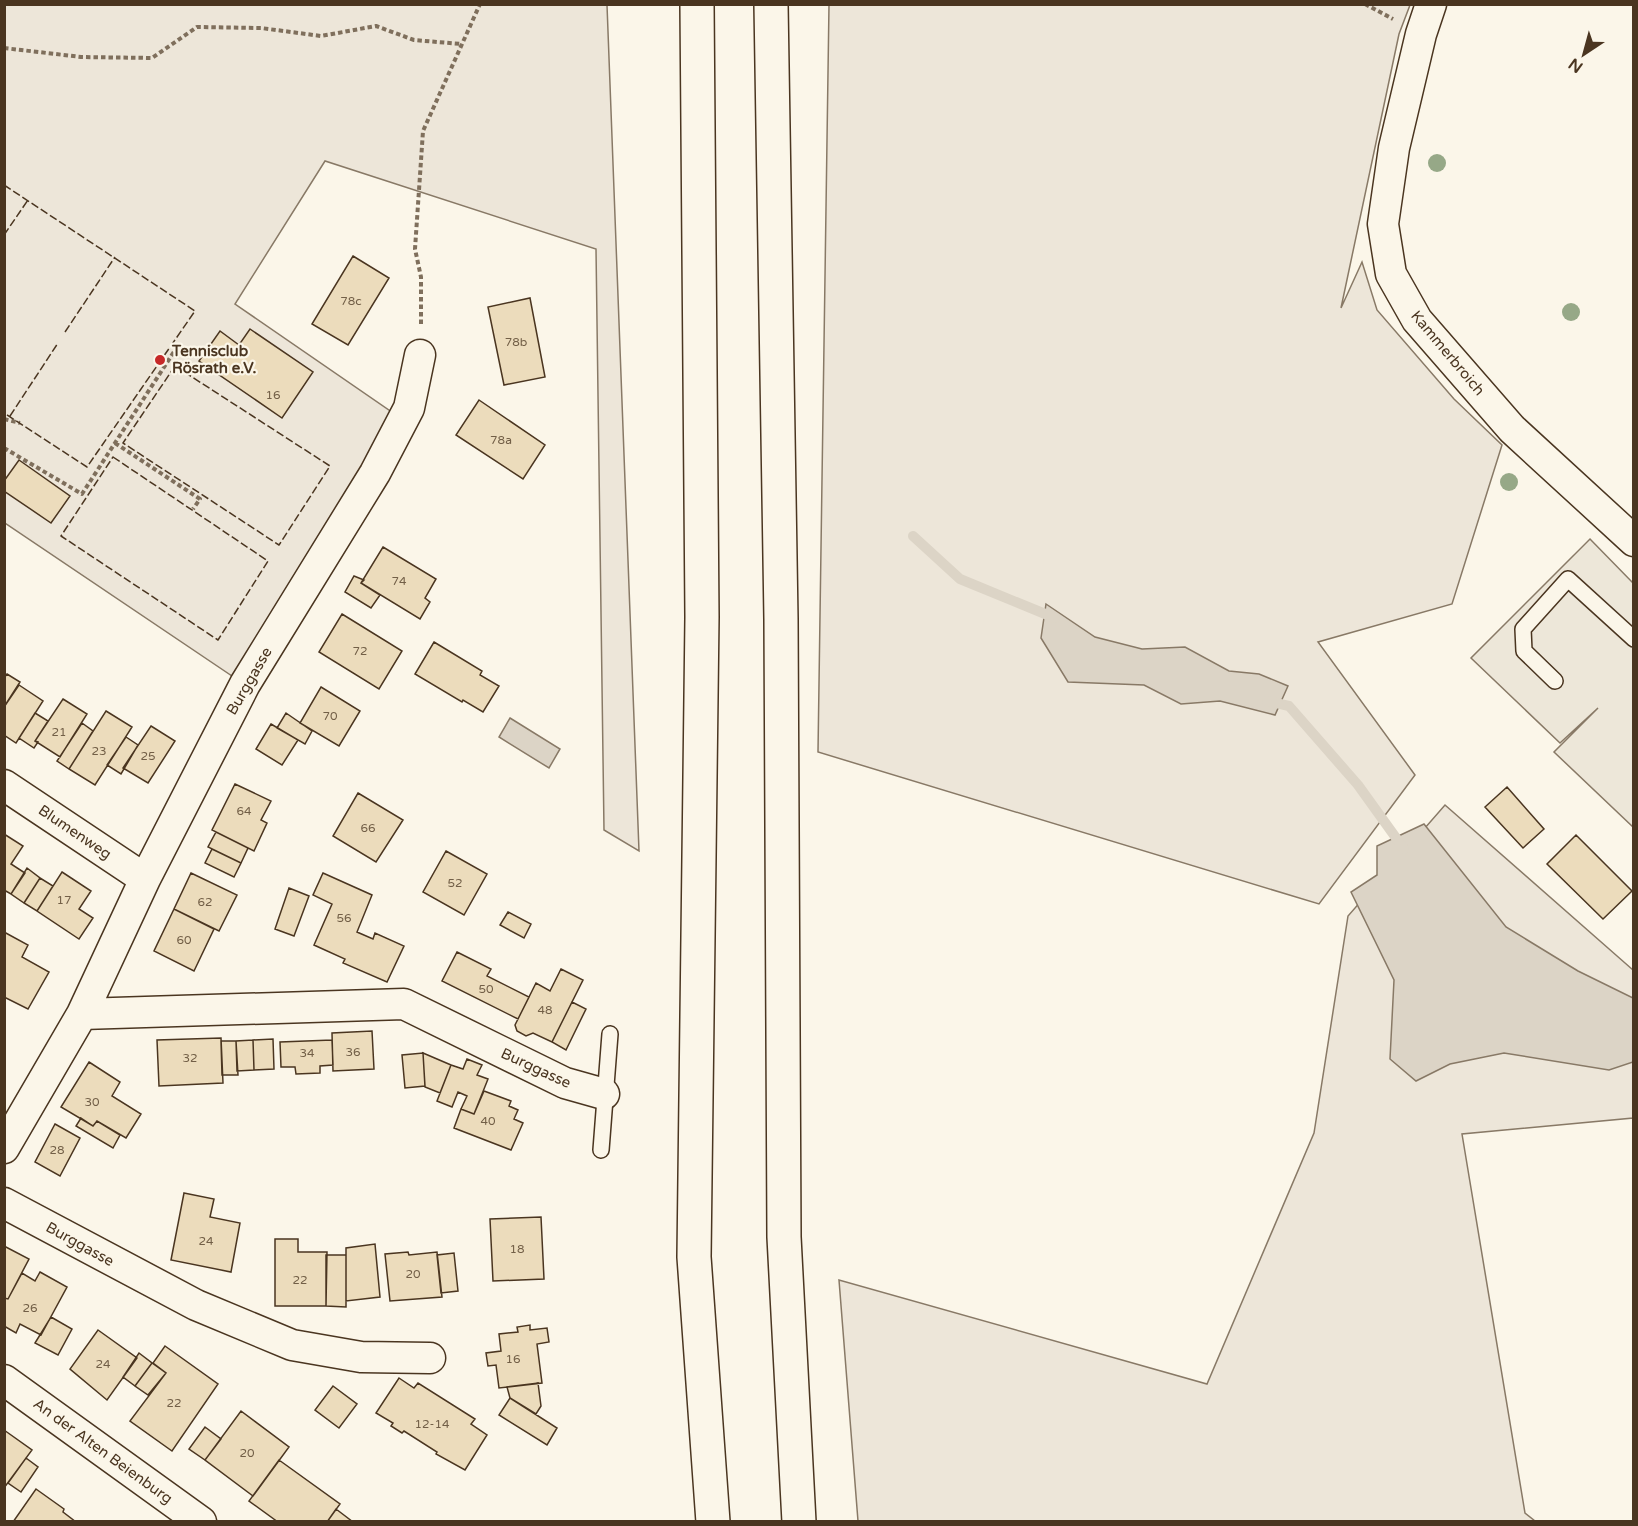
<svg xmlns="http://www.w3.org/2000/svg" width="1638" height="1526" font-family="'Varela Round',sans-serif">
<style>
.green{fill:#ede6d9;stroke:#887966;stroke-width:1.5}
.parking{fill:#ede7d9;stroke:#887966;stroke-width:1.5}
.water{fill:#dcd4c6;stroke:#887966;stroke-width:1.5}
.lines{fill:none;stroke-linecap:round;stroke-linejoin:round}
.stream{stroke:#dcd4c6;stroke-width:10}
.building{fill:#ecdcbc;stroke:#4a3520;stroke-width:1.5}
.service-casing{stroke:#4a3520;stroke-width:18}
.minor-casing{stroke:#4a3520;stroke-width:33}
.motorway-casing{stroke:#4a3520;stroke-width:36}
.path{stroke:#7f6f5c;stroke-width:4;stroke-dasharray:4.5 3;stroke-linecap:butt}
.service{stroke:#fbf6e9;stroke-width:15}
.minor{stroke:#fbf6e9;stroke-width:30}
.motorway{stroke:#fbf6e9;stroke-width:33}
.fence{stroke:#4a3520;stroke-width:1.5;stroke-dasharray:8 3;stroke-linecap:butt}
.tree{fill:#96a887}
.poi-dot{fill:#c62828;stroke:#fbf6e9;stroke-width:2}
.labels{text-anchor:middle;stroke-width:4.5;stroke-linejoin:round;paint-order:stroke}
.number-label{font-size:12px;fill:#725f47}
.poi-label{font-size:15px;font-weight:bold;fill:#4a3520;stroke:#fbf6e9;text-anchor:start}
.street-label{font-size:15px;fill:#4a3520;stroke:#fbf6e9}
</style>
<rect width="100%" height="100%" fill="#fbf6e9"/>
<path class="green" d="M4 5H607L639 851 604 830 596 249 325 161 235 304 396 415 235 678 5 523Z
M829 5H1410L1399 34 1341 308 1362 262 1377 310 1454 399 1502 445 1452 604 1318 642 1415 775 1319 904 818 752Z
M1445 805 1633 970V1118L1462 1134 1525 1513 1535 1521H858L839 1280 1207 1384 1314 1133 1348 916Z"/>
<path class="parking" d="M1590 539 1633 583V827L1554 752 1598 708 1560 743 1471 658Z"/>
<path class="water" d="M1046 604 1095 637 1142 649 1185 647 1229 671 1259 674 1288 686 1275 715 1220 701 1181 704 1144 685 1068 682 1041 638Z
M510 718 560 749 549 768 499 737Z
M1424 824 1506 927 1578 971 1633 998V1062L1609 1070 1504 1053 1450 1064 1416 1081 1390 1059 1394 980 1351 892 1377 875V846Z"/>
<g class="lines">
<path class="stream" d="M913 536 960 579 1055 618
M1267 701 1289 706 1358 785 1404 849"/>
</g>
<path class="building" d="M353 256 389 278 348 345 312 324Z
M530 298 545 377 504 385 488 307Z
M250 329 313 372 282 418 199 361 220 331 239 345Z
M479 400 545 445 523 479 456 435Z
M19 460 70 496 51 523 4 491V481Z
M383 547 436 579 425 598 430 602 420 619 361 583Z
M354 576 364 580 361 583 380 595 371 608 345 592Z
M342 614 402 651 379 689 319 652Z
M434 642 482 671 480 675 499 686 483 712 463 700 462 702 415 674Z
M7 674 20 682 4 707V678Z
M19 685 43 701 16 743 4 735V707Z
M321 687 360 711 339 746 300 723Z
M63 699 87 714 60 757 35 741Z
M106 711 132 727 95 785 69 769Z
M35 713 48 721 35 741 38 742 34 748 19 738Z
M286 713 312 731 305 744 277 728Z
M82 723 93 731 69 769 57 761Z
M271 724 298 740 282 765 256 749Z
M151 726 175 741 148 783 123 768Z
M126 737 138 745 121 774 107 765Z
M235 784 271 801 261 820 267 823 254 851 212 830Z
M1507 787 1544 829 1523 848 1485 807Z
M358 793 403 820 376 862 333 836Z
M216 832 248 848 241 863 208 847Z
M4 834 23 846 11 864 25 873 11 894 4 890Z
M1576 835 1632 891 1603 919 1547 864Z
M212 849 241 863 234 877 205 863Z
M446 851 487 874 464 915 423 892Z
M27 868 40 878 24 903 11 894Z
M62 872 91 891 79 909 93 918 79 939 37 911Z
M191 873 237 895 219 931 174 909Z
M323 873 372 895 357 932 373 939 375 933 404 946 387 982 343 963 345 959 314 945 332 904 313 895Z
M40 878 53 886 37 911 24 903Z
M289 888 309 896 294 936 275 929Z
M174 909 214 929 194 971 154 951Z
M508 912 531 924 524 938 500 925Z
M4 932 28 945 22 957 49 972 28 1009 4 997Z
M457 952 491 969 487 976 529 997 518 1019 442 981Z
M561 969 583 980 552 1042 533 1033 526 1036 517 1031 515 1025 536 983 550 991Z
M572 1002 586 1009 566 1050 552 1042Z
M372 1031 374 1069 333 1071 332 1033Z
M221 1038 223 1083 159 1086 157 1040Z
M273 1039 274 1069 254 1070 253 1040Z
M253 1040 254 1070 237 1071 236 1041Z
M332 1040 333 1065 320 1066V1073L296 1074 295 1067H281L280 1042Z
M221 1041H236L238 1075H222Z
M423 1053 451 1065 440 1093 425 1087Z
M423 1053 425 1086 405 1088 402 1055Z
M467 1059 482 1065 477 1075 488 1079 474 1114 461 1109 467 1096 458 1092 452 1107 437 1101 451 1065 463 1069Z
M89 1062 120 1082 112 1096 141 1114 126 1138 97 1121 93 1126 61 1107Z
M484 1091 511 1101 509 1106 518 1110 514 1119 523 1123 511 1150 454 1128 461 1109 474 1114Z
M81 1118 93 1126 97 1121 120 1135 113 1148 76 1126Z
M55 1124 80 1138 60 1176 35 1162Z
M184 1193 214 1199 210 1217 240 1223 231 1272 171 1260Z
M541 1217 544 1279 493 1281 490 1219Z
M275 1239H298V1252H327L326 1306H275Z
M375 1244 380 1297 346 1301V1248Z
M4 1246 29 1259 8 1299 4 1298Z
M408 1252 409 1255 437 1252 442 1297 390 1301 385 1254Z
M454 1253 458 1291 441 1293 437 1255Z
M326 1255H346V1307L326 1306Z
M40 1272 67 1287 41 1335 20 1324 16 1333 4 1326V1298L8 1299 22 1273 35 1281Z
M51 1317 72 1329 58 1355 35 1343Z
M530 1325V1330L547 1328 549 1342 537 1344 542 1383 499 1388 496 1365 488 1366 486 1353 501 1351 499 1334 518 1332 517 1327Z
M98 1330 137 1358 107 1400 70 1369Z
M165 1346 218 1384 172 1451 130 1421 166 1373 153 1363Z
M139 1353 152 1363 135 1386 123 1377Z
M152 1363 166 1373 148 1395 135 1386Z
M399 1378 414 1388 418 1383 475 1419 471 1424 487 1435 465 1470 436 1454 437 1452 404 1431 402 1433 391 1426 393 1423 376 1413Z
M538 1383 541 1406 536 1414 510 1398 507 1387Z
M333 1386 357 1404 339 1428 315 1410Z
M510 1398 557 1428 547 1445 499 1415Z
M241 1411 289 1447 253 1496 205 1460Z
M205 1427 221 1439 205 1460 189 1449Z
M4 1430 32 1450 4 1488Z
M26 1458 38 1467 21 1492 8 1483Z
M279 1460 340 1504 327 1522H278L249 1501Z
M36 1489 64 1509 63 1512 76 1522H13Z
M336 1509 353 1522H327Z"/>
<g class="lines">
<g class="service-casing">
<path id="service" d="M1555 681 1524 651 1523 629 1568 579 1634 639
M601 1150 610 1034"/>
</g>
<g class="minor-casing">
<path id="minor" d="M1431 4 1421 34 1394 148 1383 224 1391 274 1417 320 1512 429 1634 541
M4 785 145 879
M82 1014 404 1004 565 1083 604 1094
M4 1148 82 1014 145 879 245 684 375 473 409 408 420 355
M4 1203 196 1305 292 1345 361 1357 430 1358
M4 1380 201 1522"/>
</g>
<g class="motorway-casing">
<path id="motorway" d="M697 4 702 617 694 1257 713 1522
M771 4 781 619 784 1237 799 1522"/>
</g>
<path class="path" d="M1365 4 1393 19
M4 48 81 57 152 58 197 27 261 28 321 36 376 26 414 40 461 44
M421 324V277L415 249 423 131 480 4
M4 419 20 423
M115 443 200 499 193 509
M4 448 82 494 179 344"/>
<use href="#service" class="service"/>
<use href="#minor" class="minor"/>
<use href="#motorway" class="motorway"/>
<path class="fence" d="M4 185 195 311 87 467 4 413
M4 235 28 200
M65 332 115 257
M175 366 330 466 279 545 123 443Z
M10 416 58 343
M113 457 268 561 218 640 61 536Z"/>
</g>
<g class="tree">
<circle cx="1437" cy="163" r="9"/>
<circle cx="1571" cy="312" r="9"/>
<circle cx="1509" cy="482" r="9"/>
</g>
<circle class="poi-dot" cx="160" cy="360" r="6"/>
<g class="labels">
<g class="number-label">
<text x="351" y="305">78c</text>
<text x="516" y="346">78b</text>
<text x="273" y="399">16</text>
<text x="501" y="444">78a</text>
<text x="399" y="585">74</text>
<text x="360" y="655">72</text>
<text x="330" y="720">70</text>
<text x="59" y="736">21</text>
<text x="99" y="755">23</text>
<text x="148" y="760">25</text>
<text x="244" y="815">64</text>
<text x="368" y="832">66</text>
<text x="455" y="887">52</text>
<text x="64" y="904">17</text>
<text x="205" y="906">62</text>
<text x="344" y="922">56</text>
<text x="184" y="944">60</text>
<text x="486" y="993">50</text>
<text x="545" y="1014">48</text>
<text x="353" y="1056">36</text>
<text x="307" y="1057">34</text>
<text x="190" y="1062">32</text>
<text x="92" y="1106">30</text>
<text x="488" y="1125">40</text>
<text x="57" y="1154">28</text>
<text x="206" y="1245">24</text>
<text x="517" y="1253">18</text>
<text x="413" y="1278">20</text>
<text x="300" y="1284">22</text>
<text x="30" y="1312">26</text>
<text x="513" y="1363">16</text>
<text x="103" y="1368">24</text>
<text x="174" y="1407">22</text>
<text x="432" y="1428">12-14</text>
<text x="247" y="1457">20</text>
</g>
<g class="poi-label">
<text x="172" y="356">Tennisclub<tspan x="172" dy="17">Rösrath e.V.</tspan></text>
</g>
<g class="street-label">
<text transform="translate(1448 353) rotate(50)" y="5">Kammerbroich</text>
<text transform="translate(249 681) rotate(-60)" y="5">Burggasse</text>
<text transform="translate(75 832) rotate(34)" y="5">Blumenweg</text>
<text transform="translate(536 1068) rotate(25)" y="5">Burggasse</text>
<text transform="translate(80 1244) rotate(29)" y="5">Burggasse</text>
<text transform="translate(103 1451) rotate(36)" y="5">An der Alten Beienburg</text>
</g>
</g>
<rect width="1638" height="1526" fill="none" stroke="#4a3520" stroke-width="12"/>
<g transform="translate(1584 54) rotate(216)" stroke="#fbf6e9" stroke-width="4.5" paint-order="stroke">
<path d="M0-4.5L10 22L0 15L-10 22Z" fill="#4a3520"/>
<text y="-9" font-size="16" font-weight="bold" text-anchor="middle" fill="#4a3520">N</text>
</g>
</svg>
